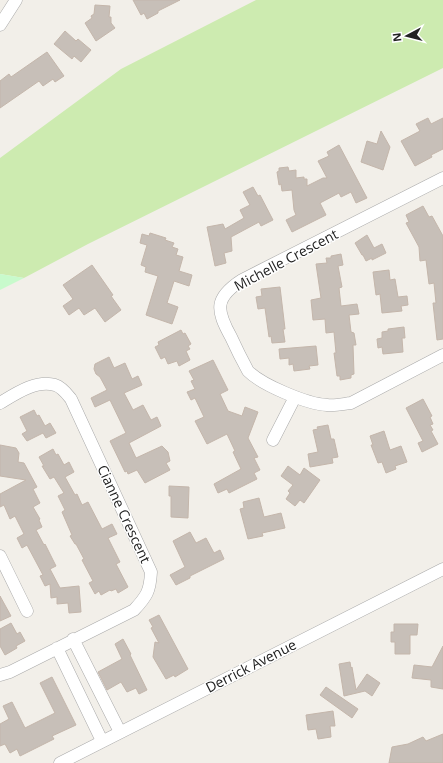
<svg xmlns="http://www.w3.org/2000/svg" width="443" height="763" font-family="'Open Sans',sans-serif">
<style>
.grass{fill:#cdebb0}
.park{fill:#c8facc}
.building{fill:#c7bfb8;stroke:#c4b6ab}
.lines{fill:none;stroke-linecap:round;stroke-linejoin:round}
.minor-casing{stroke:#a9a9a9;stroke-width:13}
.minor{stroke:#fff;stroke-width:12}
.labels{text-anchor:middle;stroke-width:3;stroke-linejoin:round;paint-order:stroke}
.street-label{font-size:14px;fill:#222;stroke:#fff}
</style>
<rect width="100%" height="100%" fill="#f2efe9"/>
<path class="grass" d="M256 0H443V68L88 244 24 278 0 274V158L121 69Z"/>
<path class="park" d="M0 274 24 278 0 290Z"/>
<path class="building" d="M133 0H180L158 11V13L147 19 144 13 141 15Z
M95 5 110 6 109 17H111V23L115 28 96 41 85 23 92 18 91 16 94 14Z
M65 31 76 41 78 39 91 50 81 62 74 56 72 59 54 44Z
M47 52 64 76 55 82 53 79 43 86 39 81 0 108V81L9 74 11 77Z
M428 118 431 124 443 118V149L431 155 432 157 415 166 401 141 420 131 416 124Z
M381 131 390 147 383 170 361 162 367 141 377 144Z
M339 145 367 198 356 203 351 192 341 197 339 193 320 203 326 215 292 232 286 220 296 215 294 210 292 190 282 191 281 184 279 185 277 172 279 171V168L288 167 289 171 296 170V178L304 177V179H307V186L323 178H327L318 161 329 156 327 152Z
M253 187 258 196 260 195 273 220 261 226 259 222 231 237 232 251 224 253 226 263 215 266 207 227 223 224 225 229 244 218 240 210 250 205 243 192Z
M423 206 429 217 432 216 443 236V339L437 340 433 303H436L434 283 429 284 426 260 420 261 419 247 406 223 409 222 406 215Z
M150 233 166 238 165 240 174 243 172 247 178 249 176 255 183 257 179 271 192 275 189 286 174 281 167 303 178 307 172 324 146 315 158 276 145 272 146 267 141 265 147 245 140 243 142 234 149 236Z
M367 235 374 248 382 244 386 253 372 260V258L366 261 363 255H362L355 243Z
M341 254 343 265 338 266 342 287 339 288 341 306 357 304 359 314 349 315 351 332 354 333 356 345H353L354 374 351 375V378L340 380V376H337L334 353H336L334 332 326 333 325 319 313 320 311 300 321 298 316 264 327 263 326 258H331V256Z
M92 265 113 295 111 296 121 310 105 322 95 308 84 315 79 308 69 315 63 306 73 299 63 285Z
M389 270 390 280 395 279 398 297 407 296 408 305 401 306 402 311 382 313 380 294 376 295 373 272Z
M280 287 285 329H283L285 342 272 343 271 336 269 337 265 308 258 309 256 297 262 296 261 289Z
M404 327 405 338H402L403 352 383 354 382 347 378 348 377 339 382 338V332L388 331V329Z
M181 330 183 334 185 333 191 344 188 346 190 349 186 351 190 360 179 366 177 361 168 364 165 357 161 359 155 347 159 345 158 342Z
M316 346 318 365 309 366 310 369 294 371 293 364 289 365V358L280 359 279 349Z
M109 357 114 368 125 363 132 379 138 376 142 385 124 393 133 410 143 405 151 420 157 417 161 426 129 443 136 458 162 446 168 452 170 461 166 463 170 470 145 483 137 470 128 474 127 471 125 472 110 441 126 433 110 400 95 407 91 398 107 390 100 377 96 374 94 369 95 364Z
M213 360 228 390 220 394 228 411 242 416 245 407 258 412 248 438 258 457 254 458 260 470 254 473 257 479 229 493 227 489 218 493 214 484 241 469 233 452 235 451 227 434 207 444 195 421 204 417 195 398 191 400 187 392 195 389 191 381 194 380 189 371Z
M423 399 432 416 430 417 433 424 430 425 433 430 431 431 438 444 422 452 418 443 423 441 406 408Z
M34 410 37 416 39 415 45 426 50 423 56 433 46 438 43 433 27 441 22 434 27 431 20 417Z
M328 425 331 439H334L338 457 332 458 333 463 310 467 308 454 318 452 313 430 318 429 317 427Z
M384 431 390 450 401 446 407 462 395 466 396 469 386 473 382 462 378 463 371 445H373L370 436Z
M0 445 16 448 19 453 18 462 24 463 37 487 33 489 40 503 33 507 40 519 39 520 42 527 36 530 44 545 45 544 56 566 50 569 60 588 79 586 81 612 69 613 68 603 57 604V597L51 598 50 584 45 586 40 576 43 575 27 545 22 548 17 538 24 534 15 516 10 519 4 505 0 507V494L26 480 0 476Z
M53 449 56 455 58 454 64 465 69 462 74 472 65 477 75 495 77 494 82 505 88 502 102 529 112 524 117 534 108 538 120 562 116 564 128 587 118 593 116 589 111 591 110 590 101 595 99 591 95 594 89 583 93 581 82 560 84 559 76 544H75L70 536 72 535 62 512 65 510 58 496 64 493 54 477 50 479 42 466H44L39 457Z
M288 466 300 475 304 468 320 480 304 503 300 500 295 506 286 499 290 493 288 491 293 485 281 476Z
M169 486 189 487 188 518 171 517V496H169Z
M259 498 264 517 281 513 285 528 262 533 263 536 248 539 240 509 244 508 243 502Z
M190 532 196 543 206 538 214 553 220 550 224 559 190 576V578L176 585 170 575 185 567 173 541Z
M0 596 11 616 0 621Z
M159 615 188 669 175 677 174 675 166 679 153 657 155 642 159 643 151 628 153 627 149 620Z
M11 623 17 634 20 632 25 641 16 646 17 648 5 655 0 646V629Z
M394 624H418L417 635H410V654H395V642H391V632H394Z
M123 639 131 654 130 655 147 690 139 694 136 688 127 692 121 682 107 690 98 672 122 659 115 644Z
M443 646V689L431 687V680L412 678 414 665 432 667Z
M350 662 351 668 352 667 356 690 367 674 380 683 372 696 365 691 344 696 339 664Z
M52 677 76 725 52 736 54 739 20 756 17 749 10 753 5 744 0 746V724L9 719 3 706 12 702 25 728 55 713 40 683Z
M326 687 358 709 352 718 320 695Z
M333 711 335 726H330L331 737 318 739 316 729 308 730 306 715Z
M443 734V763H389L392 747 408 744 423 737 426 741Z"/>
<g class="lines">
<g class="minor-casing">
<path id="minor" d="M0 25 16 0
M443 178 242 280C214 298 216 310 231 337 236 348 242 360 248 371 262 385 307 404 327 405 335 406 343 404 351 403L443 355
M0 403C15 394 37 379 55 385 62 387 67 394 71 399L151 572C150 591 147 596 134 610L10 672 0 675
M273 440 295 397
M0 556 27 611
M73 639 120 732
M57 648 102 741
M60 763 443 569"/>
</g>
<use href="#minor" class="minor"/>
</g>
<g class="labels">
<g class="street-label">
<text transform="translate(286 260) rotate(-28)" y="5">Michelle Crescent</text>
<text transform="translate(124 514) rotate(65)" y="5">Cianne Crescent</text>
<text transform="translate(251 666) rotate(-27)" y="5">Derrick Avenue</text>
</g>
</g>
<g transform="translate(407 36) rotate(263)" stroke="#ffffff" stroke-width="3" paint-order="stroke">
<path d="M0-3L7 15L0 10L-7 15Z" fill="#222222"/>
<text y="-6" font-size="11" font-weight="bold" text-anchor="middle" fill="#222222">N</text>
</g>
</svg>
